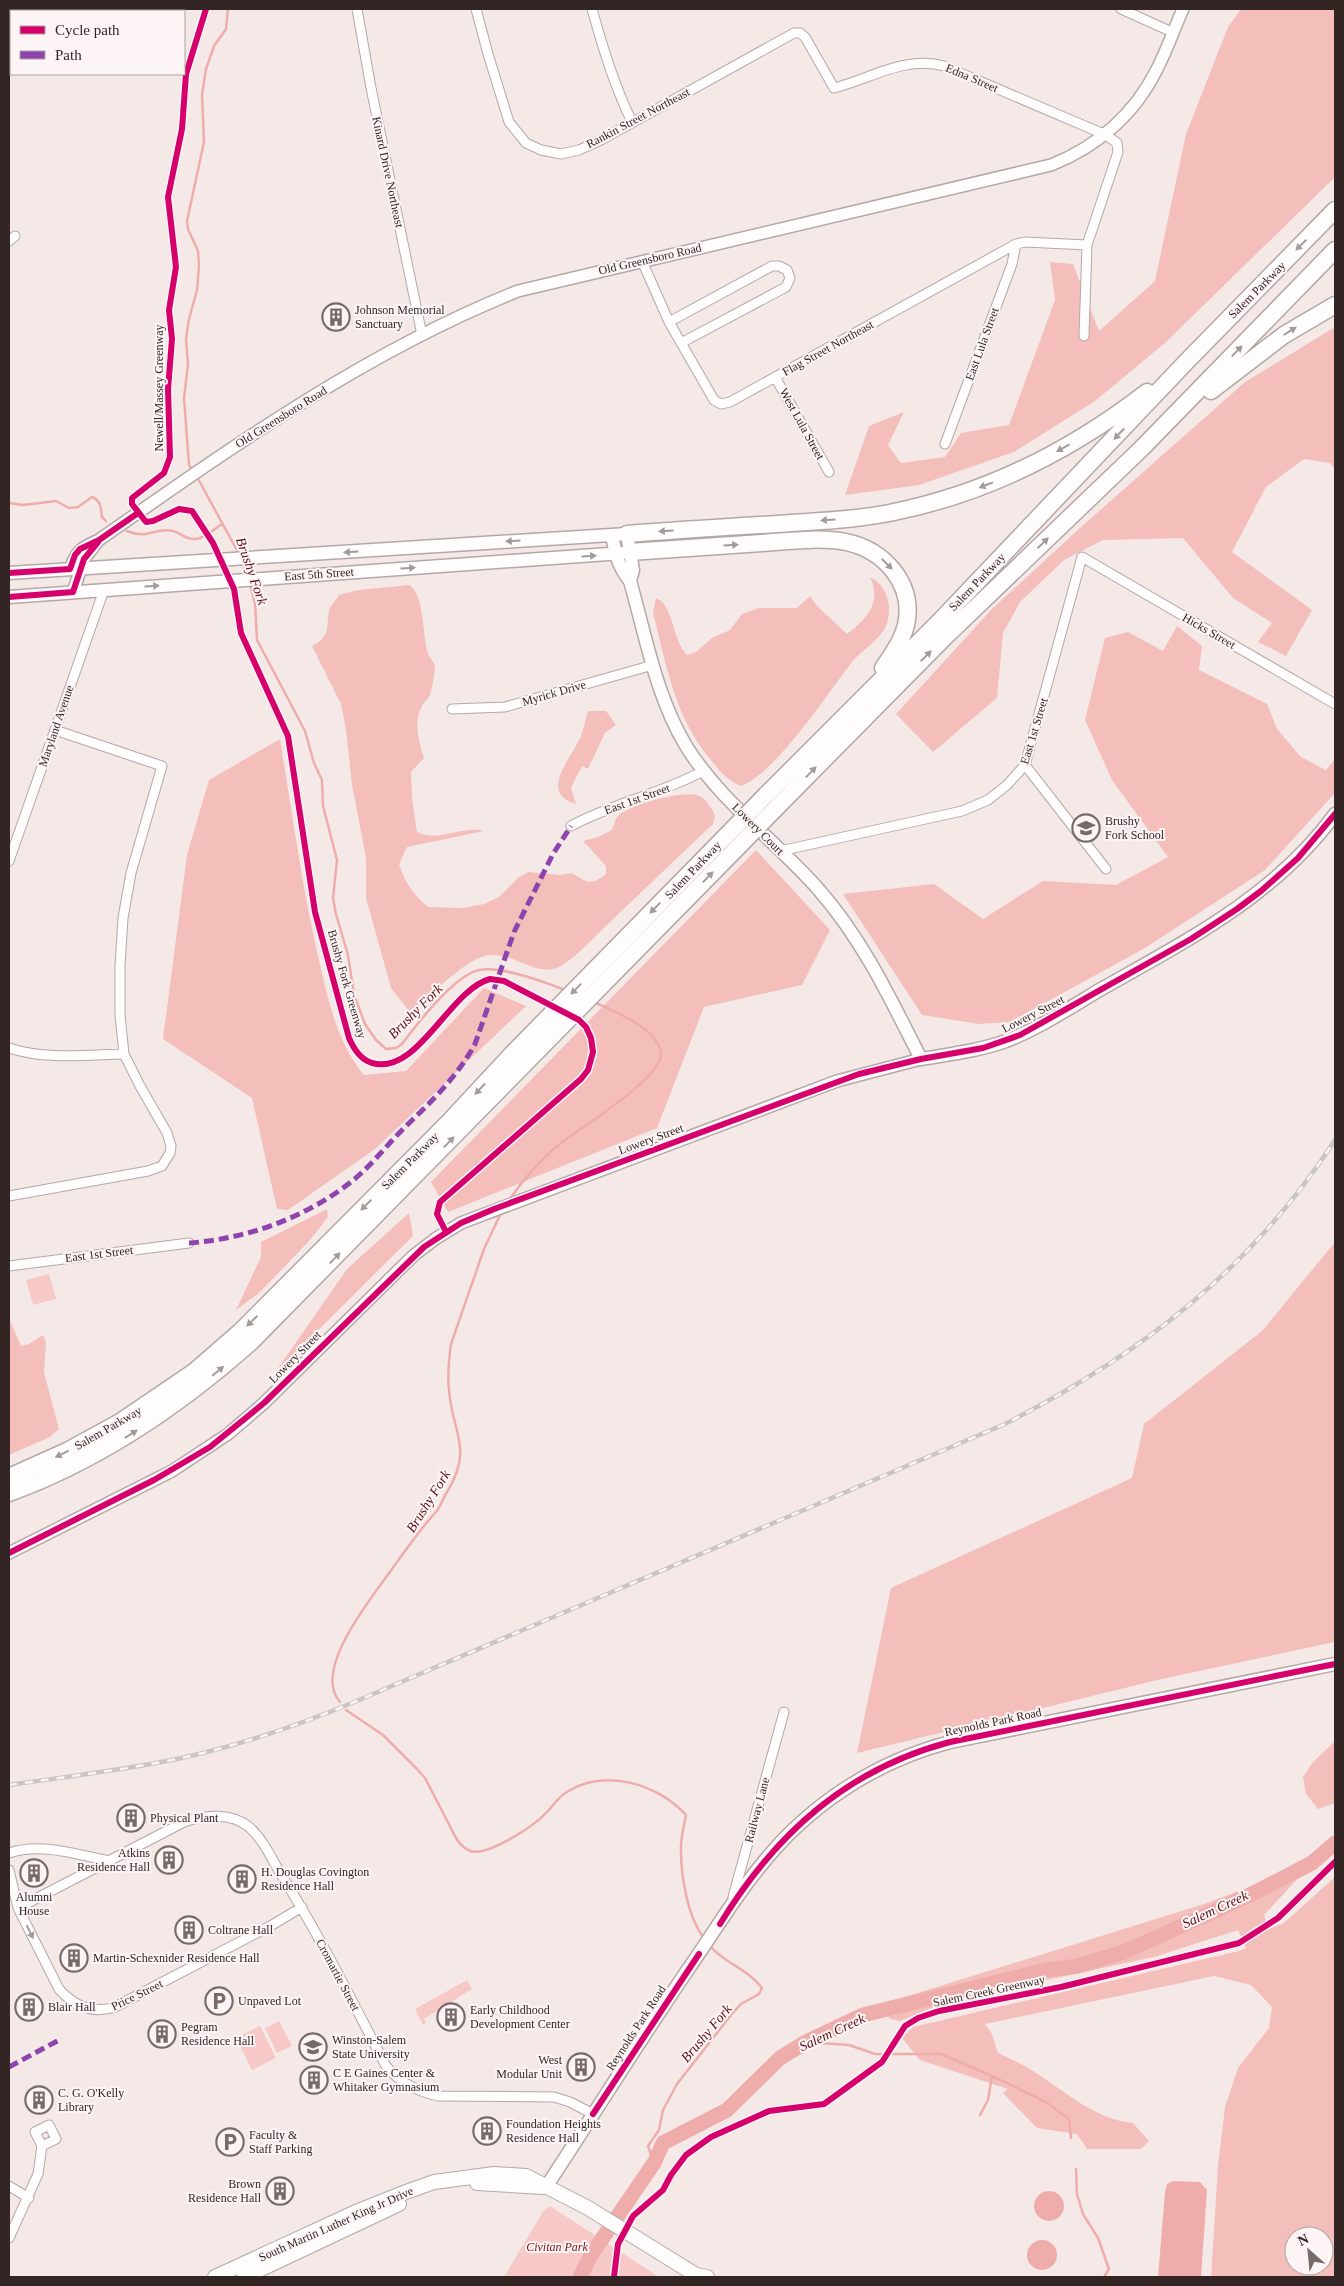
<svg xmlns="http://www.w3.org/2000/svg" width="1344" height="2286" font-family="'Times New Roman',serif">
<style>
.green{fill:#f6c9c6}
.forest{fill:#f4bebb;fill-rule:evenodd}
.water{fill:#eeadaa}
.lines{fill:none;stroke-linecap:round;stroke-linejoin:round}
.stream{stroke:#eeadaa;stroke-width:2.5}
.river{stroke:#eeadaa;stroke-width:15}
.minor-casing{stroke:#b4a8a7;stroke-width:11}
.tertiary-casing{stroke:#b4a8a7;stroke-width:14}
.secondary-casing{stroke:#b4a8a7;stroke-width:15}
.primary-casing{stroke:#b4a8a7;stroke-width:16}
.motorway-casing{stroke:#b4a8a7;stroke-width:19}
.minor{stroke:#fefcfc;stroke-width:9}
.tertiary{stroke:#fefcfc;stroke-width:11}
.secondary{stroke:#fefcfc;stroke-width:12}
.primary{stroke:#fefcfc;stroke-width:14}
.motorway{stroke:#fefcfc;stroke-width:16}
.rail-casing{stroke:#cac5c5;stroke-width:4.5}
.rail{stroke:#fdf5f5;stroke-width:2.5;stroke-dasharray:8;stroke-linecap:butt}
.motorway-bridge-casing{stroke:#b4a8a7;stroke-width:19;stroke-linecap:butt}
.motorway-bridge{stroke:#fefcfc;stroke-width:16}
.quiet{stroke:#8e44ad;stroke-width:5;stroke-dasharray:10 5;stroke-linecap:butt}
.cycleway-casing{stroke:#fdf5f5;stroke-width:9}
.cycleway{stroke:#d6006c;stroke-width:6}
.oneway{fill:#a39b9b}
.labels{text-anchor:middle;stroke-width:4;stroke-linejoin:round;paint-order:stroke}
.street-label{font-size:12px;fill:#332524;stroke:#fdf5f5}
.poi-label{font-size:12px;fill:#332524;stroke:#fdf5f5;text-anchor:start}
.park-label{font-size:12px;font-style:italic;fill:#7b131d;stroke:#fdf5f5}
.water-label{font-size:14px;font-style:italic;fill:#5c0e15;stroke:#fdf5f5}
</style>
<rect width="100%" height="100%" fill="#f5e9e8"/>
<path class="green" d="M49 1274 56 1299 33 1305 26 1280Z
M467 1980 472 1989 424 2019 426 2023 423 2025 415 2009Z
M279 2021 292 2046 277 2053 265 2028Z
M260 2026 276 2058 252 2070 236 2038Z
M550 2206 659 2277H504L544 2210Z"/>
<path class="forest" d="M1241 9H1335V177L1166 342 1095 401 1014 452 919 485 845 495 869 426 904 412 888 445 901 463 945 457 961 433 1009 425 1055 300 1050 262 1073 264 1099 331 1155 281 1186 134 1228 27Z
M1335 327V469L1330 463 1304 459 1266 487 1232 552 1312 610 1286 656 1258 642 1272 623 1233 598 1183 538 1103 540 1064 560 1020 602 1003 633 997 698 933 752 896 714 992 609 1080 528 1245 382Z
M870 577C888 586 893 608 886 626 879 641 862 650 852 662 828 693 775 774 741 786 725 779 721 772 710 759 674 715 667 667 653 613L656 598C674 605 672 640 687 655L696 652 712 638 730 630 742 614 759 608H797L810 596 817 606 847 634C867 619 882 602 870 577Z
M410 585C425 597 422 635 428 654 430 658 435 663 435 668 435 671 431 695 429 697 427 700 423 703 422 706 413 721 419 743 424 758L411 772 412 797 417 832C437 843 463 825 484 831L407 847 399 864C405 883 413 894 428 907L463 908 484 904 499 897 518 878 528 872 560 875 572 873C589 883 590 886 606 874V866L583 841 598 837 612 830C614 826 615 819 618 816 630 804 682 791 697 795 706 798 711 807 715 815L713 824C677 858 641 892 605 927 592 939 572 962 556 968 537 976 513 953 490 955 465 957 431 998 409 1011L391 988 366 898V858L352 785 346 730 341 704 312 646C334 634 324 626 330 608 332 604 337 599 339 595L358 590Z
M1177 626 1202 646 1199 670 1267 704 1277 729 1301 757 1326 770 1335 759V793L1265 870 1145 948 1010 1022 979 1024 922 1015 843 894 934 884 983 919 1043 881 1116 885 1168 857 1112 780 1085 720 1105 638 1128 632 1163 651Z
M588 711H606L616 725 605 733 588 769 582 766 571 788 576 804C538 794 571 758 580 738 584 730 585 720 588 711Z
M280 739C292 812 302 887 319 960 328 1000 337 1043 364 1075L406 1071 484 988 526 1006 375 1149 288 1210 277 1209 252 1098 163 1039 187 855 209 780Z
M756 850 830 930 802 985 704 1007 657 1128 448 1212 431 1182Z
M327 1209 328 1217 310 1240 260 1292 236 1310 261 1257V1242Z
M409 1213 413 1236 274 1374 347 1269Z
M1335 1242V1642L1166 1678 857 1753 891 1588 1132 1478 1144 1424 1262 1331Z
M9 1318 21 1346 29 1344 43 1335 46 1342 44 1372 59 1429 50 1437 9 1455Z
M1335 1741V1803L1318 1809 1306 1794 1303 1777 1313 1762Z
M1304 1872 1264 1915 1269 1929 1284 1923 1335 1877V2277H1211L1218 2166 1225 2107 1238 2068 1269 2028 1272 2007 1251 1985 1214 1976 985 2024 992 2034 998 2053C1010 2059 1023 2064 1033 2071 1065 2091 1094 2119 1133 2123L1149 2141 1141 2149H1087L1077 2134 1037 2128 1003 2093 1008 2089 920 2060 902 2038 913 2027 1239 1951 1246 1948 1238 1930 1154 1957 948 2001 900 2021 890 2019 882 2004 1204 1904 1279 1876ZM1294 2236H1324V2266H1294Z"/>
<path class="water" d="M1173 2181 1200 2182 1207 2190 1201 2277H1158L1165 2192 1167 2184Z
M1034 2206a15 15 0 1 1 30 0a15 15 0 1 1-30 0Z
M1027 2255a15 15 0 1 1 30 0a15 15 0 1 1-30 0Z"/>
<g class="lines">
<path class="stream" d="M193 471 189 465 184 398 188 364 186 339 189 319 197 290 199 266 198 251 188 229 187 221 204 142 202 95 206 69 214 46 226 29 228 9
M196 475 239 554
M9 503 23 505 56 501 69 508 78 507 92 497C101 500 101 509 102 517L106 521
M127 531C148 540 155 527 173 531 181 533 186 540 195 539 204 539 214 529 222 524
M243 563 247 575
M250 585 255 603 257 640 305 731 314 763 322 780 323 806 337 860 333 898 336 914 348 955 354 995 365 1024 376 1040 386 1049 396 1048 402 1044C417 1024 455 975 479 970 501 966 545 982 565 990
M509 1200C522 1181 542 1158 560 1144 578 1129 665 1077 661 1052 657 1029 613 1010 593 1002
M340 1702C311 1670 373 1596 392 1569 406 1550 420 1529 436 1512 441 1506 443 1498 447 1492 474 1448 452 1433 449 1390 447 1375 449 1359 451 1344L484 1249 501 1213
M346 1710 383 1735 417 1769 425 1778 456 1838C459 1843 464 1848 470 1851 487 1857 534 1826 546 1813 552 1807 557 1799 564 1794 602 1767 657 1783 686 1815 684 1827 680 1839 681 1851 681 1877 688 1918 704 1938
M806 2042 849 2045 875 2054H941L992 2076 988 2100 980 2115
M992 2076 1046 2102 1069 2119 1071 2138
M654 2163 648 2146 659 2130 663 2110 677 2084 731 2015 741 2004 759 1994 762 1988C747 1968 725 1964 710 1946
M1076 2169 1077 2194 1083 2214 1098 2238 1109 2269 1104 2277"/>
<path class="river" d="M580 2277 591 2255 654 2163 663 2143 727 2110 780 2058 806 2042 863 2015 1046 1970 1078 1966 1124 1952 1250 1895 1312 1863 1335 1843"/>
<g class="minor-casing">
<path id="minor" d="M357 9 371 88 422 335
M476 9 488 54 509 122 526 143 541 150 561 154 579 150 601 140 794 33H800L805 37 834 88C870 79 906 55 944 66L1106 135 1117 143 1118 152 1087 245 1084 336
M592 9C603 48 614 85 632 122
M1121 9 1172 32
M9 241 15 236
M642 261 669 322 714 400 721 404 730 402 1016 244 1025 242 1087 245
M669 322 772 266H779L787 270 790 278 786 287 681 343
M775 377 829 472
M945 444 1012 264 1016 244
M452 709 505 707 653 665
M1025 765 1106 869
M571 826C613 803 661 794 703 771
M780 851 962 811 988 800 1007 785 1025 765 1082 557 1335 704
M9 861 104 590
M9 1048C46 1060 86 1055 124 1054
M9 1196 148 1171 162 1166 170 1153 171 1146 167 1133 140 1086 124 1054 120 1015V966L123 918 131 873 162 766 55 730
M9 1266 189 1243
M9 1853C42 1842 77 1855 110 1861
M9 1870 18 1908 59 1989C74 2006 93 2014 115 2007L272 1925 302 1907
M733 1897 784 1712
M18 1908 184 1822C204 1815 231 1812 249 1827 262 1838 271 1857 279 1871 319 1934 352 2001 386 2066 400 2083 417 2091 438 2096L554 2097 570 2102 593 2114
M9 2186 29 2198
M9 2238 38 2174 42 2146 35 2132 49 2125 56 2139 42 2146"/>
</g>
<g class="tertiary-casing">
<path id="tertiary" d="M70 569C77 550 81 548 99 540 232 447 367 351 518 291L1051 165C1097 147 1135 114 1157 69 1167 50 1174 29 1183 9
M73 592 84 559 98 541
M9 1553 172 1471 228 1434 264 1403 413 1256 435 1239 461 1223 837 1081 921 1059"/>
</g>
<g class="secondary-casing">
<path id="secondary" d="M612 535C615 552 618 567 630 581 646 637 656 696 686 746 721 802 776 841 819 890 863 940 891 1000 921 1059 950 1054 978 1051 1006 1041 1040 1028 1072 1006 1103 988 1188 940 1276 895 1335 814
M9 573 627 534 633 570 630 581
M9 597 622 553
M546 2187C594 2114 640 2040 689 1968 712 1935 733 1900 758 1869 807 1806 874 1762 950 1742L1335 1664"/>
</g>
<g class="primary-casing">
<path id="primary" d="M477 2183 543 2187
M215 2277 356 2212 406 2192 434 2182 494 2174 526 2176 588 2208 696 2275 707 2277
M244 2277 399 2204"/>
</g>
<g class="motorway-casing">
<path id="motorway" d="M1211 391 1284 335 1335 305
M627 534C677 530 727 527 777 524 816 521 856 520 894 512 987 493 1072 450 1147 392
M630 552C674 549 718 546 762 543 790 541 819 537 846 542 884 550 915 584 906 625 902 641 892 655 883 668
M766 795 937 624 1188 360 1335 210
M777 807 945 637 1142 448 1335 250
M9 1477 67 1451 120 1422 195 1371 241 1331 448 1123 513 1053 726 836
M9 1493C100 1460 179 1406 251 1342L738 847"/>
</g>
<use href="#minor" class="minor"/>
<use href="#tertiary" class="tertiary"/>
<use href="#secondary" class="secondary"/>
<use href="#primary" class="primary"/>
<use href="#motorway" class="motorway"/>
<g class="rail-casing">
<path id="rail" d="M9 1785C58 1778 107 1772 156 1763 223 1751 289 1729 352 1703L1005 1424C1141 1354 1251 1270 1335 1140"/>
</g>
<use href="#rail" class="rail"/>
<g class="motorway-bridge-casing">
<path id="motorway-bridge" d="M726 836 766 795
M738 847 777 807"/>
</g>
<use href="#motorway-bridge" class="motorway-bridge"/>
<path class="quiet" d="M189 1243C246 1239 305 1218 351 1182 370 1167 386 1146 404 1128 430 1103 458 1076 475 1044L514 932 553 854 571 826
M9 2067 61 2039"/>
<g class="cycleway-casing">
<path id="cycleway" d="M206 9 186 74 182 129 168 197 176 267 169 310 172 339 168 389 170 457 164 473 132 498V504L146 522 153 521 179 509 192 511 213 543 234 589 241 633 288 736 315 912 349 1038C354 1049 360 1059 372 1063 418 1076 449 990 490 979L504 981 579 1020 586 1027 591 1038 593 1052 588 1070 581 1079 440 1202 437 1214 446 1232
M9 573 70 569 75 555 80 549 99 540 138 513
M9 597 73 592 84 559 98 542
M9 1553 154 1480 210 1447 264 1403 424 1247 461 1223 494 1209 859 1074 921 1059 983 1048 1020 1035 1191 939 1237 909 1261 891 1298 858 1335 814
M720 1924C775 1834 847 1769 950 1742L1335 1664
M593 2114 699 1954
M614 2277 618 2244 633 2216 663 2190 671 2175 686 2155 711 2137 769 2111 824 2104 882 2062 905 2026 918 2018 939 2011 1061 1987 1239 1943 1278 1918 1335 1862"/>
</g>
<use href="#cycleway" class="cycleway"/>
</g>
<defs><path id="oneway-solid" d="M-6-.8H1V-3.2L6.5 0L1 3.2V.8H-6Z" transform="scale(1.25)"/></defs>
<g class="oneway">
<use href="#oneway-solid" transform="translate(1301 245) rotate(135)"/>
<use href="#oneway-solid" transform="translate(1290 331) rotate(-32)"/>
<use href="#oneway-solid" transform="translate(1237 351) rotate(-46)"/>
<use href="#oneway-solid" transform="translate(1119 434) rotate(133)"/>
<use href="#oneway-solid" transform="translate(1063 448) rotate(151)"/>
<use href="#oneway-solid" transform="translate(986 485) rotate(159)"/>
<use href="#oneway-solid" transform="translate(828 520) rotate(176)"/>
<use href="#oneway-solid" transform="translate(666 531) rotate(176)"/>
<use href="#oneway-solid" transform="translate(513 541) rotate(176)"/>
<use href="#oneway-solid" transform="translate(1043 543) rotate(-44)"/>
<use href="#oneway-solid" transform="translate(731 545) rotate(-4)"/>
<use href="#oneway-solid" transform="translate(351 552) rotate(176)"/>
<use href="#oneway-solid" transform="translate(589 556) rotate(-4)"/>
<use href="#oneway-solid" transform="translate(887 564) rotate(45)"/>
<use href="#oneway-solid" transform="translate(408 568) rotate(-4)"/>
<use href="#oneway-solid" transform="translate(152 586) rotate(-4)"/>
<use href="#oneway-solid" transform="translate(926 656) rotate(-45)"/>
<use href="#oneway-solid" transform="translate(811 772) rotate(-46)"/>
<use href="#oneway-solid" transform="translate(708 877) rotate(-46)"/>
<use href="#oneway-solid" transform="translate(655 908) rotate(134)"/>
<use href="#oneway-solid" transform="translate(576 989) rotate(134)"/>
<use href="#oneway-solid" transform="translate(480 1089) rotate(133)"/>
<use href="#oneway-solid" transform="translate(449 1142) rotate(-46)"/>
<use href="#oneway-solid" transform="translate(366 1205) rotate(135)"/>
<use href="#oneway-solid" transform="translate(335 1258) rotate(-46)"/>
<use href="#oneway-solid" transform="translate(252 1321) rotate(136)"/>
<use href="#oneway-solid" transform="translate(218 1371) rotate(-40)"/>
<use href="#oneway-solid" transform="translate(131 1434) rotate(-32)"/>
<use href="#oneway-solid" transform="translate(62 1454) rotate(154)"/>
<use href="#oneway-solid" transform="translate(30 1932) rotate(63)"/>
</g>
<defs>
<g id="building-ring" transform="scale(1.4375)"><circle r="9.5" fill="#fdf5f5" stroke="#776a69" stroke-width="1.5"/><path d="M-4-6H4V6H1V3H-1V6H-4ZM-2.5-4.3h1.7v1.8h-1.7ZM.8-4.3h1.7v1.8H.8ZM-2.5-1h1.7V.8h-1.7ZM.8-1h1.7V.8H.8Z" fill="#776a69"/></g>
<g id="school-ring" transform="scale(1.4375)"><circle r="9.5" fill="#fdf5f5" stroke="#776a69" stroke-width="1.5"/><path d="M0-5L7-2L0 1L-7-2ZM-4 1L0 2.5L4 1V4Q0 6-4 4Z" fill="#776a69"/></g>
<g id="parking-ring" transform="scale(1.4375)"><circle r="9.5" fill="#fdf5f5" stroke="#776a69" stroke-width="1.5"/><path d="M-3.5-5.5H1a3.5 3.5 0 0 1 0 7H-1V5.5H-3.5ZM-1-3.4V-.6H.8a1.4 1.4 0 0 0 0-2.8Z" fill="#776a69"/></g>
<g id="university-ring" transform="scale(1.4375)"><circle r="9.5" fill="#fdf5f5" stroke="#776a69" stroke-width="1.5"/><path d="M0-5L7-2L0 1L-7-2ZM-4 1L0 2.5L4 1V4Q0 6-4 4Z" fill="#776a69"/></g>
</defs>
<g fill-rule="evenodd">
<use href="#building-ring" x="336" y="317"/>
<use href="#school-ring" x="1086" y="828"/>
<use href="#building-ring" x="131" y="1818"/>
<use href="#building-ring" x="169" y="1860"/>
<use href="#building-ring" x="34" y="1873"/>
<use href="#building-ring" x="242" y="1879"/>
<use href="#building-ring" x="189" y="1930"/>
<use href="#building-ring" x="74" y="1958"/>
<use href="#parking-ring" x="219" y="2001"/>
<use href="#building-ring" x="29" y="2007"/>
<use href="#building-ring" x="451" y="2017"/>
<use href="#building-ring" x="162" y="2034"/>
<use href="#university-ring" x="313" y="2047"/>
<use href="#building-ring" x="581" y="2067"/>
<use href="#building-ring" x="314" y="2080"/>
<use href="#building-ring" x="39" y="2100"/>
<use href="#building-ring" x="487" y="2131"/>
<use href="#parking-ring" x="230" y="2142"/>
<use href="#building-ring" x="280" y="2191"/>
</g>
<g class="labels">
<g class="street-label">
<text transform="translate(972 78) rotate(23)" y="4">Edna Street</text>
<text transform="translate(638 118) rotate(-28)" y="4">Rankin Street Northeast</text>
<text transform="translate(388 172) rotate(78)" y="4">Kinard Drive Northeast</text>
<text transform="translate(650 259) rotate(-13)" y="4">Old Greensboro Road</text>
<text transform="translate(1257 290) rotate(-45)" y="4">Salem Parkway</text>
<text transform="translate(982 344) rotate(-70)" y="4">East Lula Street</text>
<text transform="translate(828 348) rotate(-29)" y="4">Flag Street Northeast</text>
<text transform="translate(159 388) rotate(-90)" y="4">Newell/Massey Greenway</text>
<text transform="translate(281 417) rotate(-32)" y="4">Old Greensboro Road</text>
<text transform="translate(802 424) rotate(61)" y="4">West Lula Street</text>
<text transform="translate(319 574) rotate(-4)" y="4">East 5th Street</text>
<text transform="translate(977 582) rotate(-46)" y="4">Salem Parkway</text>
<text transform="translate(1209 631) rotate(30)" y="4">Hicks Street</text>
<text transform="translate(554 693) rotate(-16)" y="4">Myrick Drive</text>
<text transform="translate(56 726) rotate(-71)" y="4">Maryland Avenue</text>
<text transform="translate(1034 731) rotate(-73)" y="4">East 1st Street</text>
<text transform="translate(637 799) rotate(-20)" y="4">East 1st Street</text>
<text transform="translate(758 829) rotate(45)" y="4">Lowery Court</text>
<text transform="translate(693 870) rotate(-46)" y="4">Salem Parkway</text>
<text transform="translate(347 984) rotate(74)" y="4">Brushy Fork Greenway</text>
<text transform="translate(1033 1014) rotate(-27)" y="4">Lowery Street</text>
<text transform="translate(651 1139) rotate(-20)" y="4">Lowery Street</text>
<text transform="translate(410 1161) rotate(-45)" y="4">Salem Parkway</text>
<text transform="translate(99 1254) rotate(-7)" y="4">East 1st Street</text>
<text transform="translate(295 1357) rotate(-45)" y="4">Lowery Street</text>
<text transform="translate(108 1428) rotate(-30)" y="4">Salem Parkway</text>
<text transform="translate(993 1722) rotate(-12)" y="4">Reynolds Park Road</text>
<text transform="translate(757 1810) rotate(-75)" y="4">Railway Lane</text>
<text transform="translate(338 1975) rotate(62)" y="4">Cromartie Street</text>
<text transform="translate(989 1991) rotate(-12)" y="4">Salem Creek Greenway</text>
<text transform="translate(137 1995) rotate(-26)" y="4">Price Street</text>
<text transform="translate(636 2028) rotate(-57)" y="4">Reynolds Park Road</text>
<text transform="translate(336 2224) rotate(-24)" y="4">South Martin Luther King Jr Drive</text>
</g>
<g class="poi-label">
<text x="355" y="314">Johnson Memorial<tspan x="355" dy="14">Sanctuary</tspan></text>
<text x="1105" y="825">Brushy<tspan x="1105" dy="14">Fork School</tspan></text>
<text x="150" y="1822">Physical Plant</text>
<text x="150" y="1857" text-anchor="end">Atkins<tspan x="150" dy="14">Residence Hall</tspan></text>
<text x="261" y="1876">H. Douglas Covington<tspan x="261" dy="14">Residence Hall</tspan></text>
<text x="34" y="1901" text-anchor="middle">Alumni<tspan x="34" dy="14">House</tspan></text>
<text x="208" y="1934">Coltrane Hall</text>
<text x="93" y="1962">Martin-Schexnider Residence Hall</text>
<text x="238" y="2005">Unpaved Lot</text>
<text x="48" y="2011">Blair Hall</text>
<text x="470" y="2014">Early Childhood<tspan x="470" dy="14">Development Center</tspan></text>
<text x="181" y="2031">Pegram<tspan x="181" dy="14">Residence Hall</tspan></text>
<text x="332" y="2044">Winston-Salem<tspan x="332" dy="14">State University</tspan></text>
<text x="562" y="2064" text-anchor="end">West<tspan x="562" dy="14">Modular Unit</tspan></text>
<text x="333" y="2077">C E Gaines Center &amp;<tspan x="333" dy="14">Whitaker Gymnasium</tspan></text>
<text x="58" y="2097">C. G. O'Kelly<tspan x="58" dy="14">Library</tspan></text>
<text x="506" y="2128">Foundation Heights<tspan x="506" dy="14">Residence Hall</tspan></text>
<text x="249" y="2139">Faculty &amp;<tspan x="249" dy="14">Staff Parking</tspan></text>
<text x="261" y="2188" text-anchor="end">Brown<tspan x="261" dy="14">Residence Hall</tspan></text>
</g>
<g class="park-label">
<text x="557" y="2251">Civitan Park</text>
</g>
<g class="water-label">
<text transform="translate(252 571) rotate(71)" y="5">Brushy Fork</text>
<text transform="translate(415 1011) rotate(-45)" y="5">Brushy Fork</text>
<text transform="translate(428 1501) rotate(-58)" y="5">Brushy Fork</text>
<text transform="translate(1215 1909) rotate(-25)" y="5">Salem Creek</text>
<text transform="translate(832 2032) rotate(-25)" y="5">Salem Creek</text>
<text transform="translate(706 2033) rotate(-50)" y="5">Brushy Fork</text>
</g>
</g>
<rect width="1344" height="2286" fill="none" stroke="#332524" stroke-width="20"/>
<rect x="10" y="10" width="175" height="65" fill="#fdf5f5" stroke="#aca2a1"/>
<rect x="20" y="26" width="25" height="8" fill="#d6006c" stroke="#aca2a1"/>
<text x="55" y="35" font-size="15" fill="#332524">Cycle path</text>
<rect x="20" y="51" width="25" height="8" fill="#8e44ad" stroke="#aca2a1"/>
<text x="55" y="60" font-size="15" fill="#332524">Path</text>
<g transform="translate(1309 2251) rotate(333)"><circle r="24" fill="#fdf5f5" stroke="#aca2a1"/>
<path d="M0-4L9 19L0 12L-9 19Z" fill="#776a69"/>
<text y="-8" font-size="14" font-weight="bold" text-anchor="middle" fill="#332524">N</text>
</g>
</svg>
